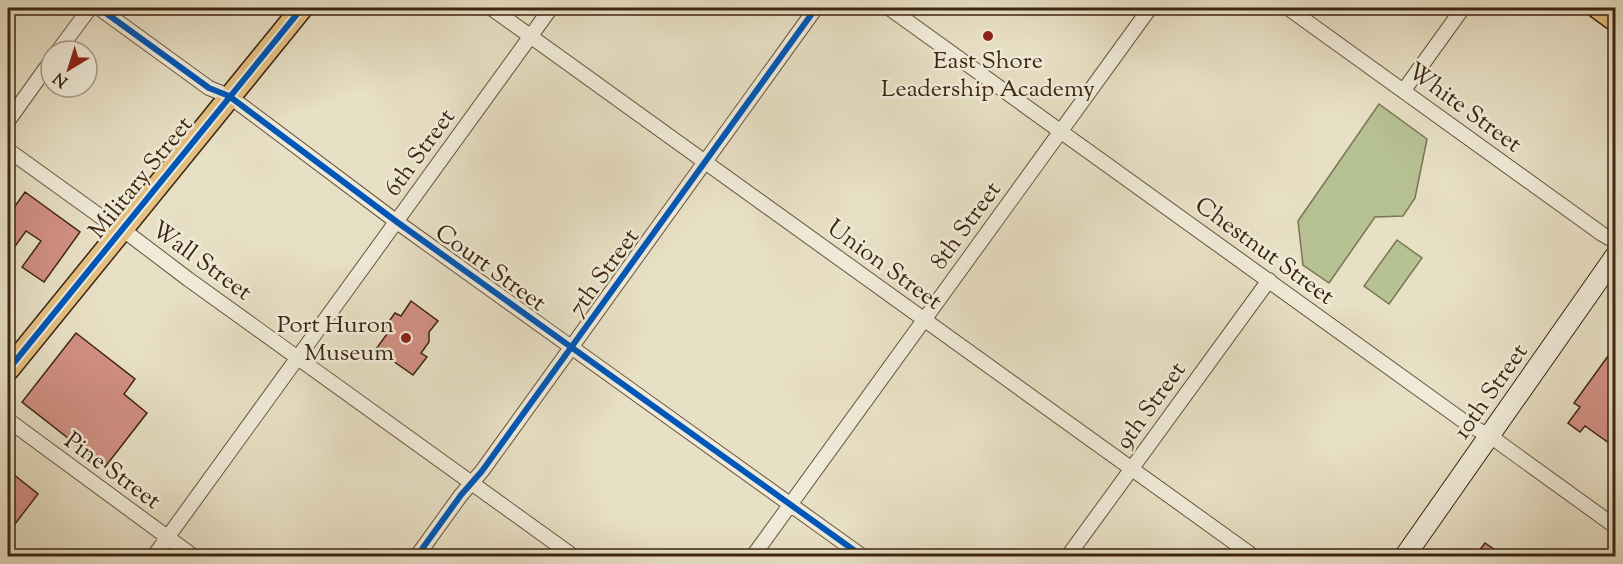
<svg xmlns="http://www.w3.org/2000/svg" width="1623" height="564" font-family="'Sorts Mill Goudy',serif">
<style>
.green{fill:#b7c294;stroke:#7a7452;stroke-width:1.5}
.building{fill:#d19083;stroke:#3d2511;stroke-width:1.5}
.lines{fill:none;stroke-linecap:round;stroke-linejoin:round}
.street-casing{stroke:#68543e;stroke-width:16}
.secondary-casing{stroke:#3d2511;stroke-width:22}
.primary-casing{stroke:#3d2511;stroke-width:24}
.street{stroke:#f0ebd9;stroke-width:14}
.secondary{stroke:#f0ebd9;stroke-width:20}
.primary{stroke:#e4c082;stroke-width:21}
.cycleway-casing{stroke:#f0ebd9;stroke-width:10}
.cycleway{stroke:#0057b8;stroke-width:6}
.poi-dot{fill:#8f2418;stroke:#f0ebd9;stroke-width:2}
.labels{text-anchor:middle;stroke-width:5;stroke-linejoin:round;paint-order:stroke}
.poi-label{font-size:24px;fill:#3d2511;stroke:#f0ebd9}
.street-label{font-size:24px;fill:#3d2511;stroke:#f0ebd9}
</style>
<rect width="100%" height="100%" fill="#e8e0c5"/>
<filter id="stains"><feTurbulence type="fractalNoise" baseFrequency=".00333" numOctaves="4"/><feColorMatrix values="0 0 0 0 .2 0 0 0 0 .09 0 0 0 0 .02 0 0 0 .5 -.17"/></filter>
<radialGradient id="worn" r=".72"><stop offset=".6" stop-color="#630" stop-opacity="0"/><stop offset="1" stop-color="#630" stop-opacity=".3"/></radialGradient>
<path class="green" d="M1379 104 1427 139 1415 198 1403 216 1375 217 1329 283 1303 265 1298 221Z
M1397 240 1422 258 1389 304 1364 286Z"/>
<path class="building" d="M25 192 80 232 44 282 22 267 41 241 26 231 8 256V216Z
M411 301 438 321 429 332V342L421 353 427 357 413 375 376 349 387 334 382 331 395 313 401 316Z
M76 333 135 379 124 394 147 413 105 467 22 402Z
M1616 345V448L1585 426 1580 432 1568 423 1580 407 1574 403Z
M8 470 38 494 8 533Z
M1485 543 1504 556H1475Z"/>
<g class="lines">
<g class="street-casing">
<path id="street" d="M99 8 209 88 229 96 397 222 862 556
M491 8 1253 556
M889 8 1469 425 1490 436 1616 527
M1288 8 1602 234 1616 242
M58 51 90 8
M1404 90 1463 8
M8 121 51 61
M8 150 104 219 122 229 188 279 573 556
M8 420 193 556
M154 556 551 8
M417 556 461 495 482 471 816 8
M753 556 1150 8
M1068 556 1269 280"/>
</g>
<g class="secondary-casing">
<path id="secondary" d="M1405 556 1616 255"/>
</g>
<g class="primary-casing">
<path id="primary" d="M1598 8 1616 21
M8 370 302 8"/>
</g>
<use href="#street" class="street"/>
<use href="#secondary" class="secondary"/>
<use href="#primary" class="primary"/>
<g class="cycleway-casing">
<path id="cycleway" d="M99 8 209 88 229 96 397 222 862 556
M8 370 302 8
M417 556 461 495 482 471 816 8"/>
</g>
<use href="#cycleway" class="cycleway"/>
</g>
<g class="poi-dot">
<circle cx="988" cy="36" r="6"/>
<circle cx="406" cy="338" r="6"/>
</g>
<g class="labels">
<g class="poi-label">
<text x="988" y="68">East Shore<tspan x="988" dy="28">Leadership Academy</tspan></text>
<text x="394" y="332" text-anchor="end">Port Huron<tspan x="394" dy="28">Museum</tspan></text>
</g>
<g class="street-label">
<text transform="translate(1465 107) rotate(36)" y="8">White Street</text>
<text transform="translate(419 152) rotate(-54)" y="8">6th Street</text>
<text transform="translate(140 177) rotate(-51)" y="8">Military Street</text>
<text transform="translate(965 225) rotate(-54)" y="8">8th Street</text>
<text transform="translate(1265 250) rotate(36)" y="8">Chestnut Street</text>
<text transform="translate(202 260) rotate(36)" y="8">Wall Street</text>
<text transform="translate(885 264) rotate(36)" y="8">Union Street</text>
<text transform="translate(491 267) rotate(36)" y="8">Court Street</text>
<text transform="translate(603 272) rotate(-54)" y="8">7th Street</text>
<text transform="translate(1490 391) rotate(-55)" y="8">10th Street</text>
<text transform="translate(1150 405) rotate(-54)" y="8">9th Street</text>
<text transform="translate(113 470) rotate(36)" y="8">Pine Street</text>
</g>
</g>
<rect width="1623" height="564" fill="none" stroke="#e8e0c5" stroke-width="30"/>
<rect x="9" y="9" width="1605" height="546" fill="none" stroke="#3d2511" stroke-width="3"/>
<rect x="15" y="15" width="1593" height="534" fill="none" stroke="#3d2511" stroke-width="1.5"/>
<g transform="translate(69 69) rotate(218)"><circle r="28" fill="#f0ebd9" stroke="#a89c89" stroke-width="1.5"/>
<path d="M0-4.5L10 22L0 15L-10 22Z" fill="#8f2418"/>
<text y="-9" font-size="16" font-weight="bold" text-anchor="middle" fill="#3d2511">N</text>
</g>
<rect width="100%" height="100%" filter="url(#stains)"/>
<rect width="100%" height="100%" fill="url(#worn)"/>
</svg>
